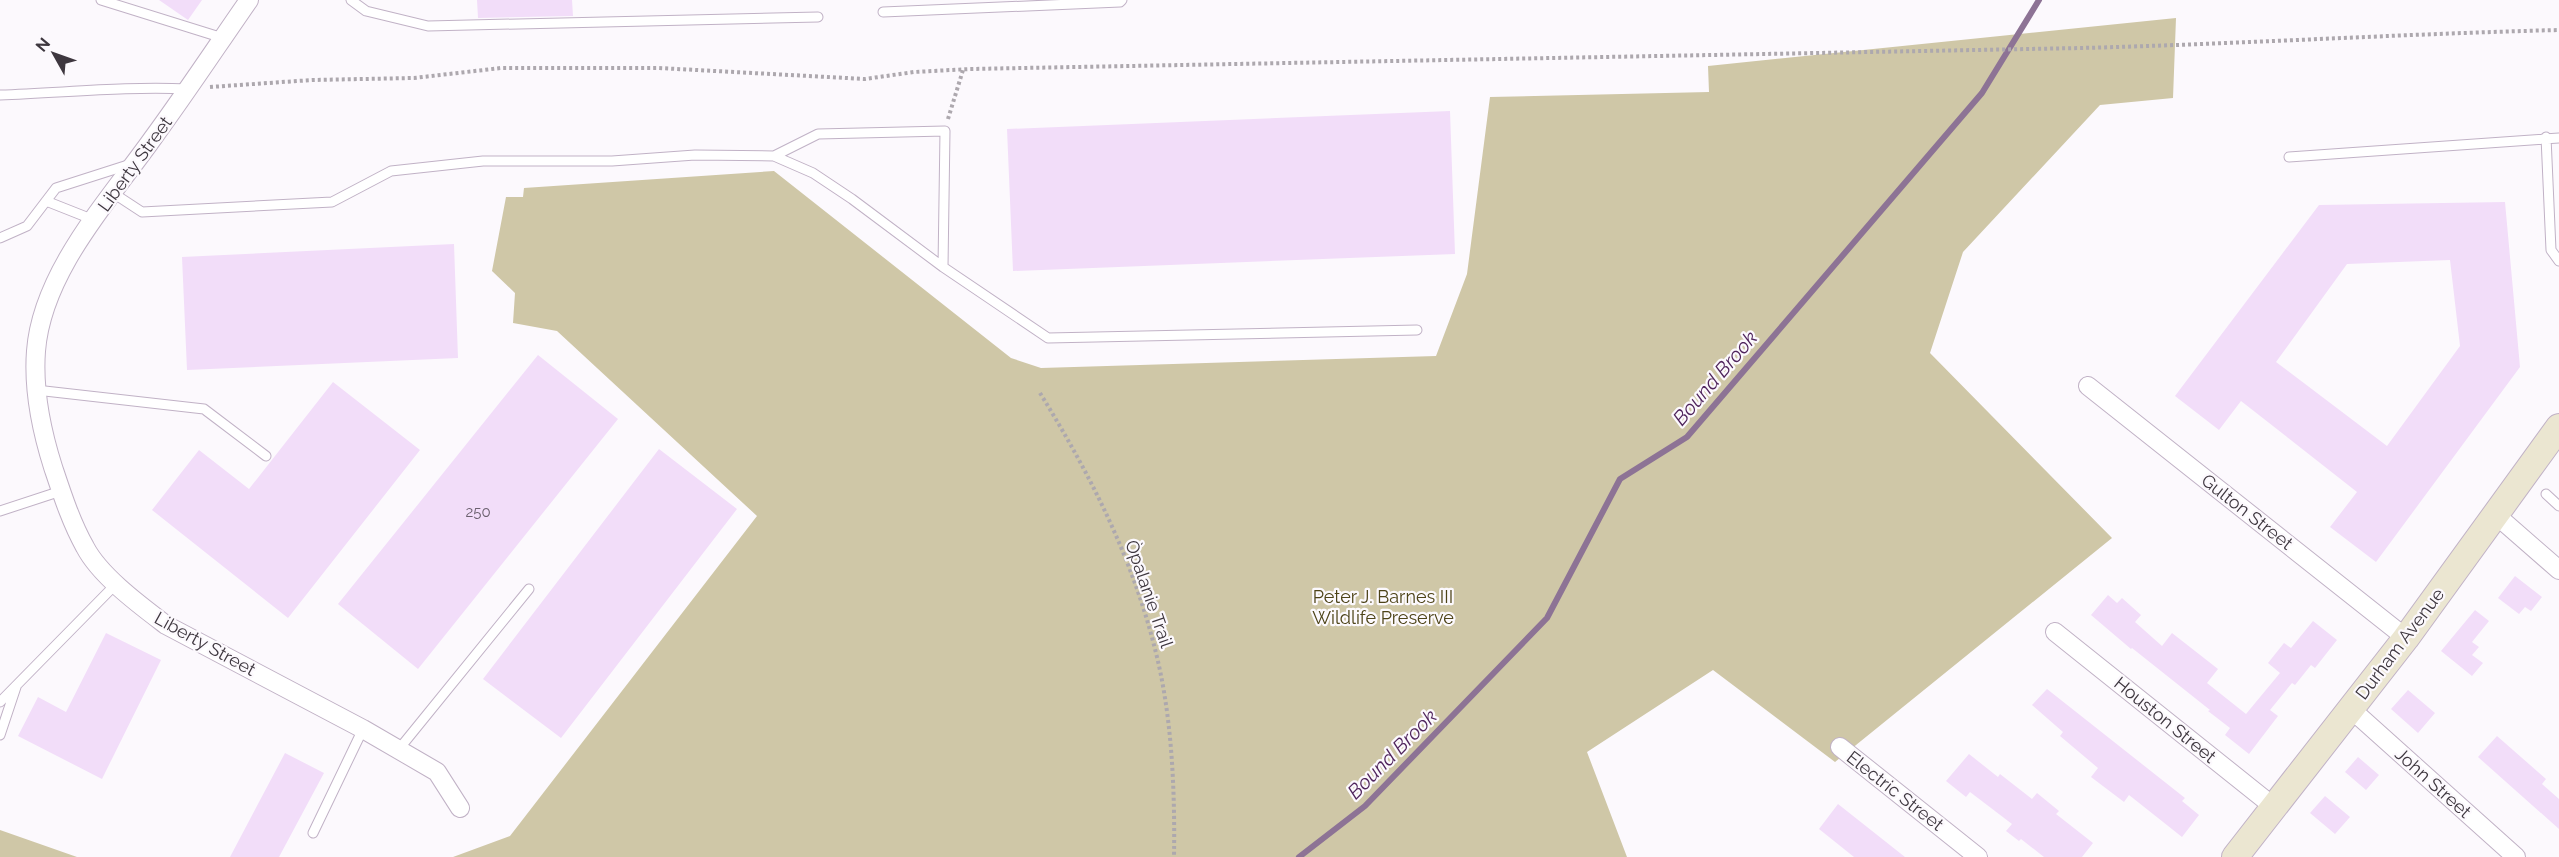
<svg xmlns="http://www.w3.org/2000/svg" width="2559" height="857" font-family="Raleway,sans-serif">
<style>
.green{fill:#cfc7a7}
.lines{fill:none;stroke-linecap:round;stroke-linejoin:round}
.stream{stroke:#8d7395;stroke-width:6}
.building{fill:#f2ddf9;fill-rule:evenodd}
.lane-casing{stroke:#c1b2c6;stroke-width:11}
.street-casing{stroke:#c1b2c6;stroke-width:20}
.secondary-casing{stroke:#c1b2c6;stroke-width:28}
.path{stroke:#ada8ae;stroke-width:4;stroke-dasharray:3 3;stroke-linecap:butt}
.lane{stroke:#fff;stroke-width:9}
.street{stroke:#fff;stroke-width:18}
.secondary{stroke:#ebe6d1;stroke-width:26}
.labels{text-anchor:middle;stroke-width:4.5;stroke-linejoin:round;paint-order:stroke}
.number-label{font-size:15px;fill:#6b606e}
.street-label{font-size:18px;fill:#3e373f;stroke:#fcf9fd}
.park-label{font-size:18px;fill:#4d4317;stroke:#fcf9fd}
.water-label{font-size:20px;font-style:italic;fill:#50255d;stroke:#fcf9fd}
</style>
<rect width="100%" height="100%" fill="#fcf9fd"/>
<path class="green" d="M2176 18 2173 98 2100 105 1963 252 1930 353 2112 538 1835 762 1713 670 1587 752 1627 857H453L510 836 757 516 557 331 513 323 515 293 492 271 506 197H523L524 188 774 171 1011 358 1041 368 1436 356 1467 274 1490 97 1709 92 1708 66Z
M0 830 77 857H0Z"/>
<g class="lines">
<path class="stream" d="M1299 857 1365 806 1547 618 1620 479 1687 437 1982 93 2039 0"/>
</g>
<path class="building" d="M159 0H202L188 20Z
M477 0H572L573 16 478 18Z
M1450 111 1455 254 1013 271 1007 129Z
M2505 202 2520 367 2376 562 2330 527 2357 492 2241 401 2219 430 2175 396 2319 205ZM2450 260 2460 346 2387 446 2276 362 2347 264Z
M454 244 458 358 187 370 182 257Z
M538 355 618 419 418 669 338 604Z
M333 382 420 450 288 618 152 510 199 450 249 489Z
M659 449 737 509 561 738 483 679Z
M2515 576 2542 597 2531 611 2525 607 2519 614 2498 598Z
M2108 595 2117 603 2122 598 2141 615 2135 622 2162 646 2172 633 2218 669 2207 683 2246 714 2280 673 2268 663 2284 643 2291 648 2313 621 2337 640 2315 668 2311 665 2295 685 2292 683 2270 710 2278 716 2249 754 2225 735 2230 728 2208 711 2210 710 2132 648 2131 649 2091 615Z
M2475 610 2489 621 2472 642 2479 647 2472 655 2483 663 2472 676 2441 651Z
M106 633 161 660 102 779 18 736 38 697 66 712Z
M2047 689 2185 798 2182 801 2199 815 2182 837 2129 795 2124 802 2091 777 2098 768 2060 736 2063 732 2032 705Z
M2408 690 2435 713 2418 733 2391 709Z
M2497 736 2546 779 2542 784 2559 799V829L2478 757Z
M285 753 324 773 279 857H230Z
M1969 754 1998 777 2000 774 2032 799 2037 793 2059 811 2056 814 2093 843 2082 857H2044L2021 839 2019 841 2006 831 2012 824 1970 792 1966 797 1946 781Z
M2358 757 2379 775 2366 790 2345 772Z
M2325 796 2350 817 2335 834 2310 813Z
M1838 804 1905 857H1854L1819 829Z"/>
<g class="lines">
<g class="lane-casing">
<path id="lane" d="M101 0 223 38
M351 0 366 11 428 26 818 17
M883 12 1120 2 1122 0
M0 95C63 93 125 86 188 89
M2546 137 2551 250 2559 261
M774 156 818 134 945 131 943 267 1048 338 1417 330
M2289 157 2559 138
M113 193 142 212 332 202 391 171 483 161H612L695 155 774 156 813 173 852 199 943 267
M46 201 94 220
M0 238 27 226 56 188 131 164
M36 390 204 409 266 456
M2546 494 2559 506
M0 511 61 491
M0 702 116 584
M0 735 16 687
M399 749 529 589
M313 833 363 729"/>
</g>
<g class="street-casing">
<path id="street" d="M249 0C217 46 186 93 153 138 109 200 42 272 36 351 33 390 41 429 53 467 62 494 71 522 85 547 100 576 141 606 166 625L363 729 437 772 460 808
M2088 386 2406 638
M2496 515 2559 570
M2055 632 2274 807
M2351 709 2516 857
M1840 747 1978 857"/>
</g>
<g class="secondary-casing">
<path id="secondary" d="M2235 857 2406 638 2559 427"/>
</g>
<path class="path" d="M210 87 312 80 414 78 501 68H659L865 79 914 72 970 69 2081 48C2240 44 2399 34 2559 30
M948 119 963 70
M1040 393C1090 474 1132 557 1155 649 1172 715 1175 789 1174 857"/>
<use href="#lane" class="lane"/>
<use href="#street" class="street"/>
<use href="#secondary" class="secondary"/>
</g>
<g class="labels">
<g class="number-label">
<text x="478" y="517">250</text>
</g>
<g class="street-label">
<text transform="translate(135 164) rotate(-54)" y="6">Liberty Street</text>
<text transform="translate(2247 512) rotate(38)" y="6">Gulton Street</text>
<text transform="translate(1149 594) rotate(71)" y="6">Òpalanie Trail</text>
<text transform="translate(205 644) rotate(29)" y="6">Liberty Street</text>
<text transform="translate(2400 644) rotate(-53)" y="6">Durham Avenue</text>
<text transform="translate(2165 720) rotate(39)" y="6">Houston Street</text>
<text transform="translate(2433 783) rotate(42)" y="6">John Street</text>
<text transform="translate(1895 791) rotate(38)" y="6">Electric Street</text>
</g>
<g class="park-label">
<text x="1383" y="603">Peter J. Barnes III<tspan x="1383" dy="21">Wildlife Preserve</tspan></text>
</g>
<g class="water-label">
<text transform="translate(1715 378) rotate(-49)" y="7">Bound Brook</text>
<text transform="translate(1392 754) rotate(-45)" y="7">Bound Brook</text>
</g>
</g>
<g transform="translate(54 54) rotate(310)" stroke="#fcf9fd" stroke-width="4.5" paint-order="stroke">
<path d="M0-4.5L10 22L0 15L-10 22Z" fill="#3e373f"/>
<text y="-9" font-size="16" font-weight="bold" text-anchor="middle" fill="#3e373f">N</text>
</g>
</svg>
